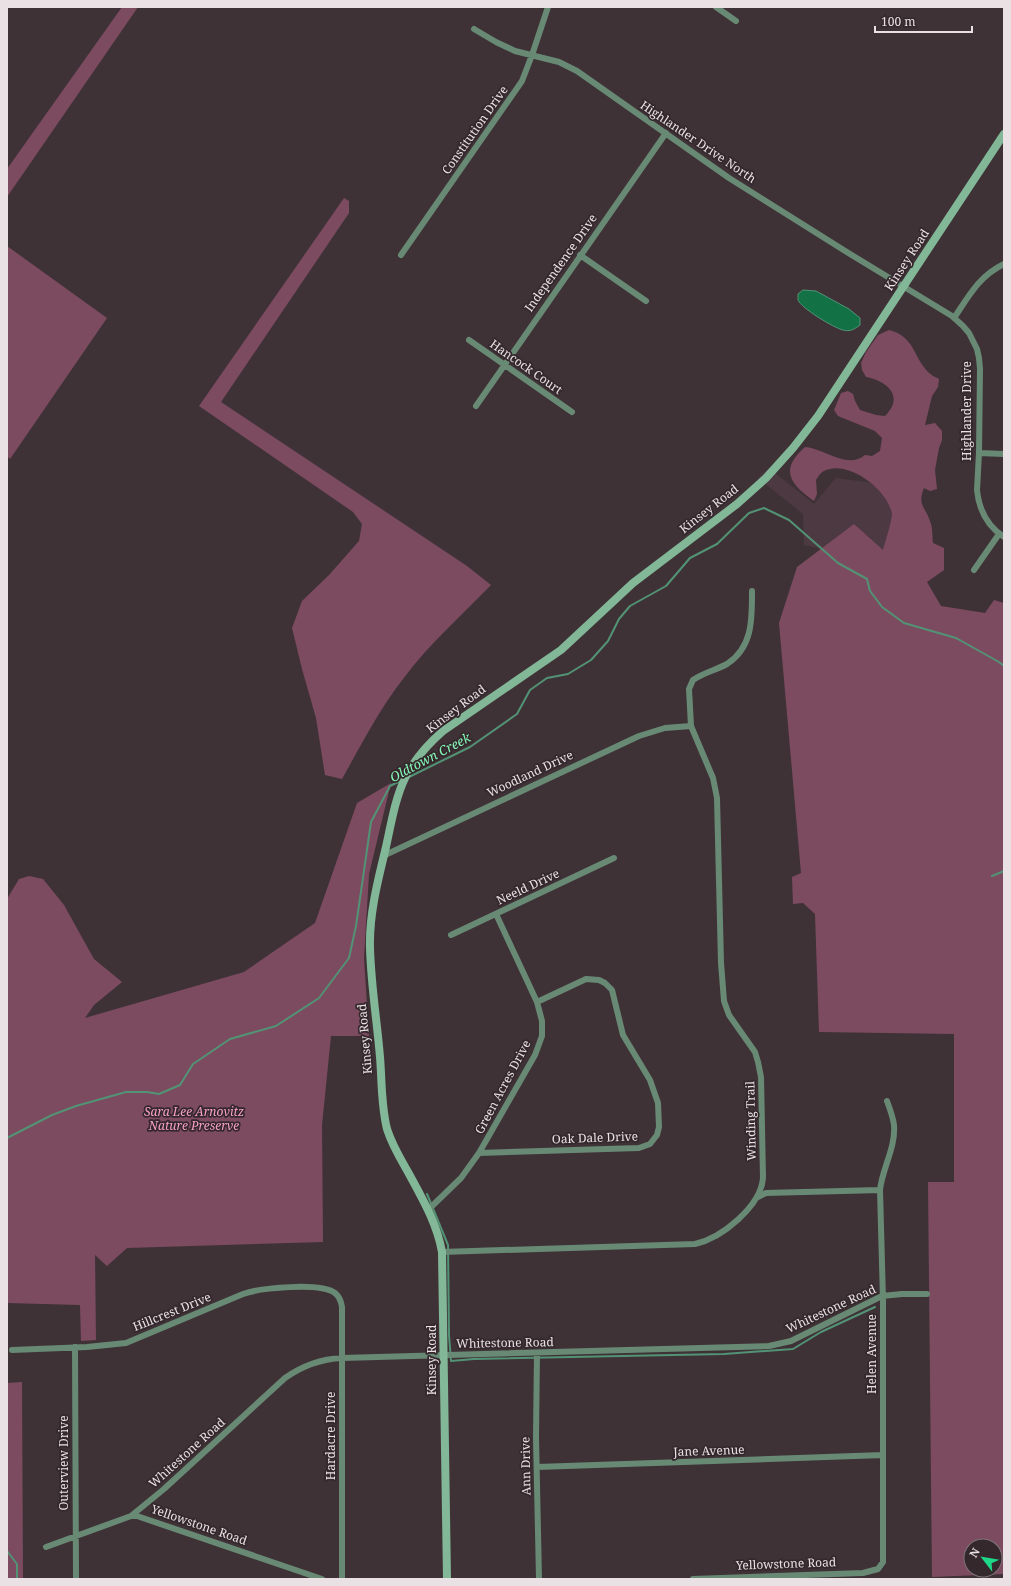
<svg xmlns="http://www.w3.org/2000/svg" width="1011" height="1586" font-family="'Noto Serif',serif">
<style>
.built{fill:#4d3941}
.green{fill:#7d4b60;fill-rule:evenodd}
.water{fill:#127246;stroke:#529375}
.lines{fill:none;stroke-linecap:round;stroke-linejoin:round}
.stream{stroke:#529375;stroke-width:2}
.street{stroke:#688a75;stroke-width:6}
.secondary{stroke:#82b897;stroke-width:8}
.labels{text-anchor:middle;stroke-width:3.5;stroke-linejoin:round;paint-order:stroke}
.street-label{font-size:12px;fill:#e9e1e4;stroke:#34282d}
.park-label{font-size:12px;font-style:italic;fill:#f7a0c4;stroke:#34282d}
.water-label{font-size:13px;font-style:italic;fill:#85f7b6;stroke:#34282d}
</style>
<rect width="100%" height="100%" fill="#3f3237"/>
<path class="built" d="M769 468 814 504 836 478 874 483 916 515 901 566 804 545 803 514 758 478Z"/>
<path class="green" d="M122 7H138L7 197V169Z
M344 198 349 201V213L221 402 467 566 491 585C461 616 428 645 403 679 379 710 361 745 342 779L325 775 316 718 302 669 292 628 302 601 329 575 359 541 362 524 353 512 199 406Z
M7 246 107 318 10 459 7 456Z
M889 330C915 337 912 355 928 372 931 375 935 377 939 379L938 387 932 396 925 425 935 423 942 431V440L939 448 935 470 937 489 930 491 924 488C917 505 925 506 930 521 933 528 932 536 933 543L944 548V570L927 582 941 606 985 613 994 600 1004 603V1574L932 1577 928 1182H954V1034L819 1032 815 914 803 903 793 904 792 877 801 873 779 623 797 567 854 524 883 550C885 543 892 520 892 514 888 490 848 459 824 471 821 472 818 477 816 480L817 494 814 501C790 484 779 470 805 447 824 448 847 470 865 455L872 456 880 451 882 438 875 431 838 416 834 410 841 393 848 391 853 394 855 401 860 410 876 415 885 416C905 396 887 381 866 377L862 370 861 363 866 352 878 335ZM971 1546H995V1570H971Z
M391 783 369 874 364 958 369 1036H331L322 1125 323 1242 127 1248 107 1266 95 1255 96 1340 81 1341 80 1305 7 1303V899L19 879 29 876 43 879 64 905 94 959 122 982 94 1005 85 1018 244 972 315 923 357 803Z
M22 1382 23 1579H7V1383Z"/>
<path class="water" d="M803 290 816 291 849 309 860 318V325C855 329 850 332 843 330 834 328 801 308 798 300 798 299 798 295 798 294Z"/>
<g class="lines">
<path class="stream" d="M409 777 470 747 517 714 530 690 547 678 568 674 591 660 608 641 619 619 630 606 666 586 690 558 717 544 749 513 764 508 789 520 838 563 867 579 870 591 882 607 904 623 956 638 999 662 1004 666
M992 876 1004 871
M7 1138 52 1115 76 1106 126 1092H147L159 1094 180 1085 193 1064 230 1039 276 1026 319 998 349 958 356 926 371 822 390 786 400 781
M427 1194 448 1245 449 1335 451 1361 474 1359 724 1354 793 1349 821 1332 875 1307
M7 1551 17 1564V1579"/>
<path class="street" d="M716 7 736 21
M474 29 496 42 515 51 559 62 577 71 729 178 850 254 952 316 963 326 969 333 977 349 979 358 980 369 979 453 977 490C979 510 987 526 1004 537
M401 255 522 81 532 55 548 7
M580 255 646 301
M954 318C969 296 979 276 1004 264
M469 340 572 412
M476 406 666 133
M979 453 1004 454
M974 570 999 534
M383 856 639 736 665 728 691 726
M451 935 614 858
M479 1153 639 1148 650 1144 657 1135 659 1127 658 1103 650 1080 623 1035 612 990 605 983 599 980 586 979 537 1002
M880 1190C882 1169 896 1147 894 1125 893 1117 890 1109 887 1101
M428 1210 461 1178 479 1153 535 1055 542 1036V1021L537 1002 496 914
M442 1252 695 1244C722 1238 761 1206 763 1178L761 1077 758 1062 755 1052 729 1015 724 1001 721 963 717 798 713 778 691 726 689 689 693 680C703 673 716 670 727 664 753 647 752 619 752 591
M75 1347 76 1579
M12 1350 87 1347 126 1343 243 1294C260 1288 320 1282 335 1293 339 1296 341 1301 342 1307V1579
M537 1353 536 1437 539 1579
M537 1467 883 1455
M131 1516 164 1489 285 1378C302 1366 321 1359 342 1358L769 1346 791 1341 882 1296 902 1294H927
M46 1547 131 1516H137L322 1579
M693 1579 863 1573 878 1569 883 1562V1300L880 1190 766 1193 758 1197"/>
<path class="secondary" d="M447 1579 442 1252C437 1223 422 1198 408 1172 400 1158 392 1145 387 1129 381 1105 382 1081 380 1057 377 1021 371 985 370 948 369 914 378 880 386 847 391 824 395 799 405 778 414 760 428 744 443 731L561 650 633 583 737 504 766 478 793 448 818 416 1004 134"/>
</g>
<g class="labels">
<g class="street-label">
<text transform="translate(475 130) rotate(-55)" y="4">Constitution Drive</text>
<text transform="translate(698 142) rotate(34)" y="4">Highlander Drive North</text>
<text transform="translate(907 260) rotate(-57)" y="4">Kinsey Road</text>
<text transform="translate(561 263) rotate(-55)" y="4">Independence Drive</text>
<text transform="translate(526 367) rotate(35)" y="4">Hancock Court</text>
<text transform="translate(967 411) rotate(-90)" y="4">Highlander Drive</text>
<text transform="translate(709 509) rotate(-38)" y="4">Kinsey Road</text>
<text transform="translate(456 709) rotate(-37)" y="4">Kinsey Road</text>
<text transform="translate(530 774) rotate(-25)" y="4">Woodland Drive</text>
<text transform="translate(528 887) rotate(-25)" y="4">Neeld Drive</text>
<text transform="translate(365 1039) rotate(-95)" y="4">Kinsey Road</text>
<text transform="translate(503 1087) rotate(-62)" y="4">Green Acres Drive</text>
<text transform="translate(751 1121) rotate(-91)" y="4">Winding Trail</text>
<text transform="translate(595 1138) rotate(-2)" y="4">Oak Dale Drive</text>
<text transform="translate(831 1309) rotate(-25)" y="4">Whitestone Road</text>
<text transform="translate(172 1312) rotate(-22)" y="4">Hillcrest Drive</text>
<text transform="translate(505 1343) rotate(-1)" y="4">Whitestone Road</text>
<text transform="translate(872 1354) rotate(-90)" y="4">Helen Avenue</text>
<text transform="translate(432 1360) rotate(-90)" y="4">Kinsey Road</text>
<text transform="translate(331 1436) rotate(-90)" y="4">Hardacre Drive</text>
<text transform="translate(709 1451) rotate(-2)" y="4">Jane Avenue</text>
<text transform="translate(187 1453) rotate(-42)" y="4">Whitestone Road</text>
<text transform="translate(64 1463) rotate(-90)" y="4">Outerview Drive</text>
<text transform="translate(526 1466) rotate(-91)" y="4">Ann Drive</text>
<text transform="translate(199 1525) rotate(19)" y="4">Yellowstone Road</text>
<text transform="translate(786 1564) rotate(-2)" y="4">Yellowstone Road</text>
</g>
<g class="park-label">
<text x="194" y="1116">Sara Lee Arnovitz<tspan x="194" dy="14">Nature Preserve</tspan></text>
</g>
<g class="water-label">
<text transform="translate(430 757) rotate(-28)" y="5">Oldtown Creek</text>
</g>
</g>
<rect width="1011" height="1586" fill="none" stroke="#e9e1e4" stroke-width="16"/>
<g transform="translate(983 1558) rotate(301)"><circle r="19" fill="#34282d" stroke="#7c7276"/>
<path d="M0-3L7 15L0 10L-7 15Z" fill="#1ed887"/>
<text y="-6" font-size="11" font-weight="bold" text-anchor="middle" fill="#e9e1e4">N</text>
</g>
<path d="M875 26v6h97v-6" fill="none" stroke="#e9e1e4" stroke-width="2"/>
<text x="881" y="26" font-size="12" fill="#e9e1e4" stroke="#34282d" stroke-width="3" paint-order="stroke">100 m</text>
</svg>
